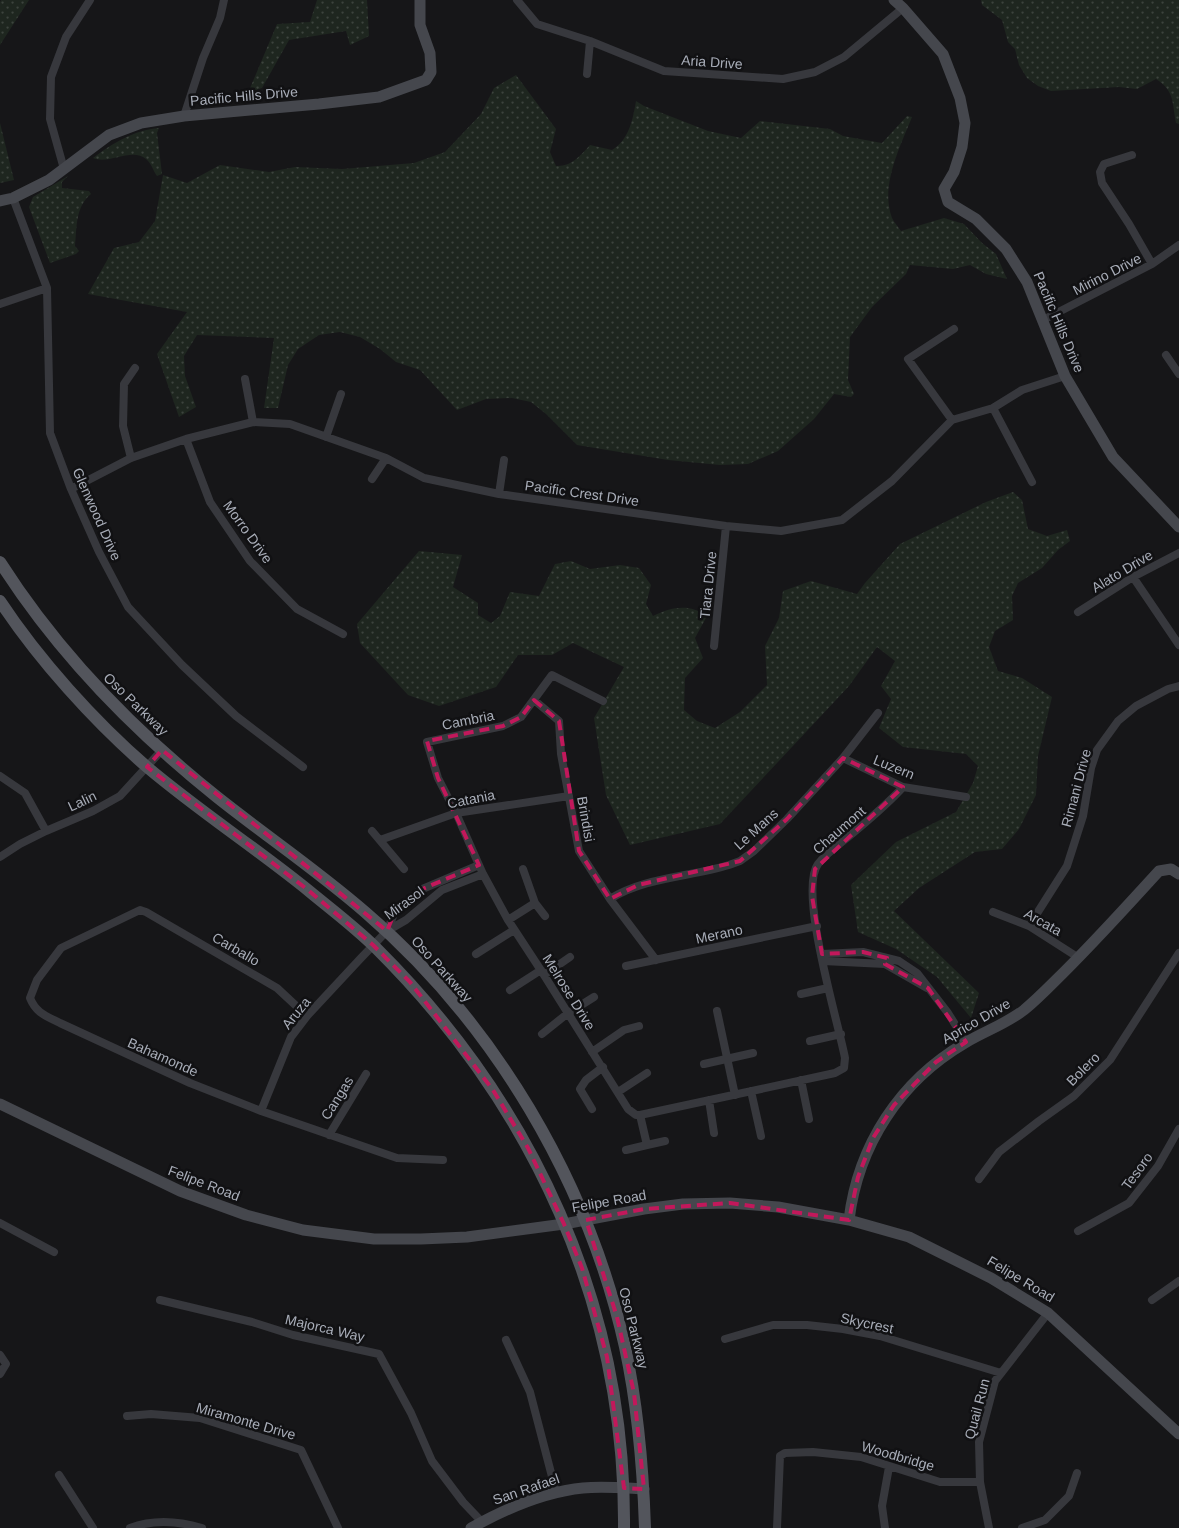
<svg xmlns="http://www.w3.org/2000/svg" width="1179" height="1528" font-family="Arial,sans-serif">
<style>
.grass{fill:url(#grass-dots)}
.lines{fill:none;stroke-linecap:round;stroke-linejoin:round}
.street{stroke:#37383d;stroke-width:8}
.secondary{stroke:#45474d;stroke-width:11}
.primary{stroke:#53555c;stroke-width:12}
.marked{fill:none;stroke:#c2185b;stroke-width:4;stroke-dasharray:10 6;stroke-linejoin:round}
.labels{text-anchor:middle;stroke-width:5;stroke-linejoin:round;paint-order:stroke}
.street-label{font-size:14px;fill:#a8adb8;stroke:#111113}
</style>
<defs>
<pattern id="grass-dots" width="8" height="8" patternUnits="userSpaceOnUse" patternTransform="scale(1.25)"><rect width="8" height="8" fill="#1e261f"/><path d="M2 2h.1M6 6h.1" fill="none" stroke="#3c433d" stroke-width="1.8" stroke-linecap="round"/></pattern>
</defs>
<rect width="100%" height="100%" fill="#161618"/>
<path class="grass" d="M1 0H29L0 45V2Z
M317 0H367L369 36 350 45 346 31 289 40 262 88 248 93 277 24 310 22Z
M981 0H1179V124L1176 123C1172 103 1175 91 1156 79L1137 89 1119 87 1051 91 1038 86 1027 78 1019 65 1015 49 1008 42 1002 20 982 5Z
M516 75 556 129 550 152 556 166C571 167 580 156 590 145L612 150C629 140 633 119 636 101L644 106 708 131 741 138 760 121 830 129 843 136 882 143 907 116 912 117C900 147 880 186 892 218 894 222 898 227 901 231L944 218 964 224 982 243 996 254 1007 279 986 274 970 265 953 269 910 265 906 274 872 307 850 337 848 380 854 394 851 397 834 394 814 419 778 451 748 464 720 465 668 460 577 445 546 414 531 402 512 398 486 399 457 410 420 370 396 362 380 349 360 337 340 332 319 335 298 349 288 365 278 408H264L274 338 197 335 184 356 185 376 196 407 179 417 157 354 187 312 88 294 114 248 139 242 155 221 163 175 187 183 220 165 269 172 295 167 342 169 414 163 445 152 481 114 494 88Z
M0 123 14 180 0 183Z
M159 128 157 133 162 174 157 176C153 171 152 164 146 159 132 147 109 165 93 158 113 143 134 130 159 128Z
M68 176 62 182V188L89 191 91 194C75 207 77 228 75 246L79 251 76 254 50 263 29 207 33 197Z
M1013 492 1022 500 1028 529 1047 536 1067 530 1070 541 1058 550 1042 568 1018 583 1012 596 1013 620 995 631 989 647 998 671 1022 678 1052 697 1038 756 1036 795 1019 829 1002 849 975 852 919 888 894 911 979 993 971 1018 937 977 896 949 858 932 851 885 896 842 956 812 973 783 978 766 966 754 903 747 879 728 891 699 881 686 895 661 877 647 849 686 720 824 630 845 606 795 594 718 624 667 573 643 552 655H518L496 687 439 706 408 695 360 643 357 624 419 551 462 555 453 587 478 603V615L491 623 500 616 510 592 539 596 555 564 571 561 590 569 620 565 639 568 651 585 646 604 653 616C671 607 689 603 707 616L695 638 703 658 685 678 684 710 697 721 715 728 740 712 767 685 765 646 779 618 783 591 811 581 857 594 865 583 900 544 986 502Z"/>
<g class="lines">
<path class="street" d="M517 0 537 24 590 41 664 71 783 79 815 72 844 57 903 8
M587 74 590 41
M184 116 203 58 220 18 224 0
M1132 155 1104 164 1100 172 1102 183 1129 224 1152 264
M64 169 50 119 51 77 66 37 90 0
M13 198 47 288 50 433 71 489 99 552 128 607 182 665 236 716 303 767
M0 304 47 288
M1043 320 1152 264 1179 245
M1166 355 1179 374
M245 379 253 422
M993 408 1032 482
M952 420 908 359 954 329
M326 437 341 394
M186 439 210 502 250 561 297 609 343 634
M131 458 123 426 124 384 135 368
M372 479 386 458
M71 489 131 458 186 439 253 422 290 424 386 458 424 478 499 494 726 526 781 531 842 520 892 481 952 420 993 408 1022 390 1065 376
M499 494 504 460
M1133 577 1179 645
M1078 612 1133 577 1179 553
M714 646 726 526
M534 700 559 721 561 754 579 851 610 899 656 960
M603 701 552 675 521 717 503 726 427 742 438 778 456 813 483 874 508 920 544 975 628 1109 636 1115H640L835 1073 844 1068 845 1058C838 1021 798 891 818 864 826 854 837 846 847 838 866 822 886 806 903 787
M843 758 903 787 966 797
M0 776 25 793 46 831
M372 831 404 869
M380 840 456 813 569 796
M0 857 20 844 46 831 93 811 120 796 162 750
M610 899C645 877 690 877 729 865L740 861 754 851 787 819 843 758 878 713
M535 903 545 916
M993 912 1029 926 1079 958
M508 920 535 903 523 869
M1029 926 1067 866 1083 816 1091 768 1097 750 1118 721 1136 706 1168 689 1179 686
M387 931 394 914 420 890 479 865
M476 954 514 930
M822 954 863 952 899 961 917 973 948 1013 966 1042
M823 961 885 964 927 988
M626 966 817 926
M544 975 570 957
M510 990 541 970
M801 994 828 988
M717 1011 735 1095
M307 1016 277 988 146 912 140 910 61 948 37 980 30 998C36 1013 46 1016 60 1023L190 1083 261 1111 397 1158 443 1160
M542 1034 567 1014 594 997
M810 1041 841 1034
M592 1052 624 1030 639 1026
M704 1064 753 1053
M801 1080 809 1119
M751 1091 761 1136
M618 1092 647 1073
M709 1100 714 1133
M592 1109 580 1089 586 1080 603 1067
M261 1111 291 1037 307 1016 361 958 387 931 406 920 442 890 483 874
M640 1115 647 1145 665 1141
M329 1135 366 1074
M626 1150 647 1145
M979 1179 999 1152 1039 1121 1074 1096 1110 1060 1179 953
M0 1223 54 1252
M1078 1231 1129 1203 1158 1166 1179 1129
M160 1300 252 1322 293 1335 379 1354 411 1413 432 1461 463 1502 482 1522
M1152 1300 1179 1281
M725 1339 773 1325H807L843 1329 880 1336 1001 1373
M506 1340 530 1392 556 1492
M0 1355 6 1364 0 1374
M127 1416 151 1414 200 1418 301 1450 338 1528
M59 1475 93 1528
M130 1528C154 1519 178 1521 202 1528
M777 1528 780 1456 785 1453 813 1452 861 1457 940 1482H980
M885 1528 882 1506 889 1467
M989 1528 980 1482 979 1442 995 1381 1048 1313
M1022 1528 1045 1520 1069 1496 1077 1473"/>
<path class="secondary" d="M894 0 903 8 943 54 960 98 965 123 962 147 954 172 944 189 948 202 976 219 1006 249 1027 282 1065 376 1113 457 1179 527
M0 201 13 198 49 180 109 135 141 123 184 116 319 104 379 97 426 80 431 72 430 53 420 25V0
M0 1104 180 1191 246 1215 303 1230 374 1239H421L467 1237 564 1224 644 1209 683 1204 730 1203 778 1207 849 1220 909 1237 991 1278 1048 1313 1179 1434
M849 1220C858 1145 900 1081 965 1043 985 1031 1006 1024 1024 1010 1035 1001 1045 991 1055 981 1091 946 1125 908 1159 871L1171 869 1179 874
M471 1528C505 1509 543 1492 583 1488 603 1486 624 1488 644 1489"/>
<path class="primary" d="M0 562C58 653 133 730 217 797 266 836 318 871 365 912 494 1023 588 1181 625 1347 638 1407 643 1467 645 1528
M0 601C39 660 94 721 147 767 199 811 256 848 309 891 332 910 356 928 376 948 533 1104 626 1305 624 1528"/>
</g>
<path class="marked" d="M534 700 559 721 579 851 610 899 638 885 740 861 787 819 843 758 903 787 815 869 812 896 822 954 863 952 887 958 885 964 928 988 966 1042 936 1062 894 1105 873 1138 858 1177 849 1220 730 1203 644 1209 586 1220 617 1317 634 1393 644 1489 624 1488 607 1357 582 1268 564 1224 528 1148 493 1090 410 982 373 945 308 890 147 767 162 750 387 931 394 914 420 890 479 865 438 778 427 741 503 726 521 717Z"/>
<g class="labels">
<g class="street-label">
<text transform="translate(712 62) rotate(4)" y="5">Aria Drive</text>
<text transform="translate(244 96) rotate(-5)" y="5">Pacific Hills Drive</text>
<text transform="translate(1107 274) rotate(-27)" y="5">Mirino Drive</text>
<text transform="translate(1059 322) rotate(67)" y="5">Pacific Hills Drive</text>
<text transform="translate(582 493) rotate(8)" y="5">Pacific Crest Drive</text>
<text transform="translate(97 514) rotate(66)" y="5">Glenwood Drive</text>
<text transform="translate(248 532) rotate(54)" y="5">Morro Drive</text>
<text transform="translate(1122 571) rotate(-31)" y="5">Alato Drive</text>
<text transform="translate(708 585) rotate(-84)" y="5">Tiara Drive</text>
<text transform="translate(136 704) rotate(44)" y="5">Oso Parkway</text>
<text transform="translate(468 720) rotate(-11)" y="5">Cambria</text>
<text transform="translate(894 767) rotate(22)" y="5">Luzern</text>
<text transform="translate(1076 788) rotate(-75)" y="5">Rimani Drive</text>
<text transform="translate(471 799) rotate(-11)" y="5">Catania</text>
<text transform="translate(82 801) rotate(-25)" y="5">Lalin</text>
<text transform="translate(586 819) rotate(80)" y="5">Brindisi</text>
<text transform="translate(756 829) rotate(-42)" y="5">Le Mans</text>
<text transform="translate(839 830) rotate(-41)" y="5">Chaumont</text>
<text transform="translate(404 903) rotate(-36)" y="5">Mirasol</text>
<text transform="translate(1043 922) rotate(29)" y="5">Arcata</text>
<text transform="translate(719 934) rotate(-12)" y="5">Merano</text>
<text transform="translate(236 949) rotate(30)" y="5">Carballo</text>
<text transform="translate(442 969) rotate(48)" y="5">Oso Parkway</text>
<text transform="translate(569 992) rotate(58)" y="5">Melrose Drive</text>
<text transform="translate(296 1013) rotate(-51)" y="5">Aruza</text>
<text transform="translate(976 1021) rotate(-30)" y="5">Aprico Drive</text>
<text transform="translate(163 1057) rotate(24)" y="5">Bahamonde</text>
<text transform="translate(1083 1069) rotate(-45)" y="5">Bolero</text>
<text transform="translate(337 1098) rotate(-58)" y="5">Cangas</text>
<text transform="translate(1137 1171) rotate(-54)" y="5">Tesoro</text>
<text transform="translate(204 1183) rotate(21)" y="5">Felipe Road</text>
<text transform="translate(609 1201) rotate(-10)" y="5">Felipe Road</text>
<text transform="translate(1021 1279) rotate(31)" y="5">Felipe Road</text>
<text transform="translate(867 1323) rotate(12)" y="5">Skycrest</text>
<text transform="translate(325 1328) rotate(13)" y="5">Majorca Way</text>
<text transform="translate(634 1328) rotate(76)" y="5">Oso Parkway</text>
<text transform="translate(977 1409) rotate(-75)" y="5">Quail Run</text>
<text transform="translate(246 1421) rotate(16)" y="5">Miramonte Drive</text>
<text transform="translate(898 1456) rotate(16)" y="5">Woodbridge</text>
<text transform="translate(526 1489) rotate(-19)" y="5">San Rafael</text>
</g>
</g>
</svg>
